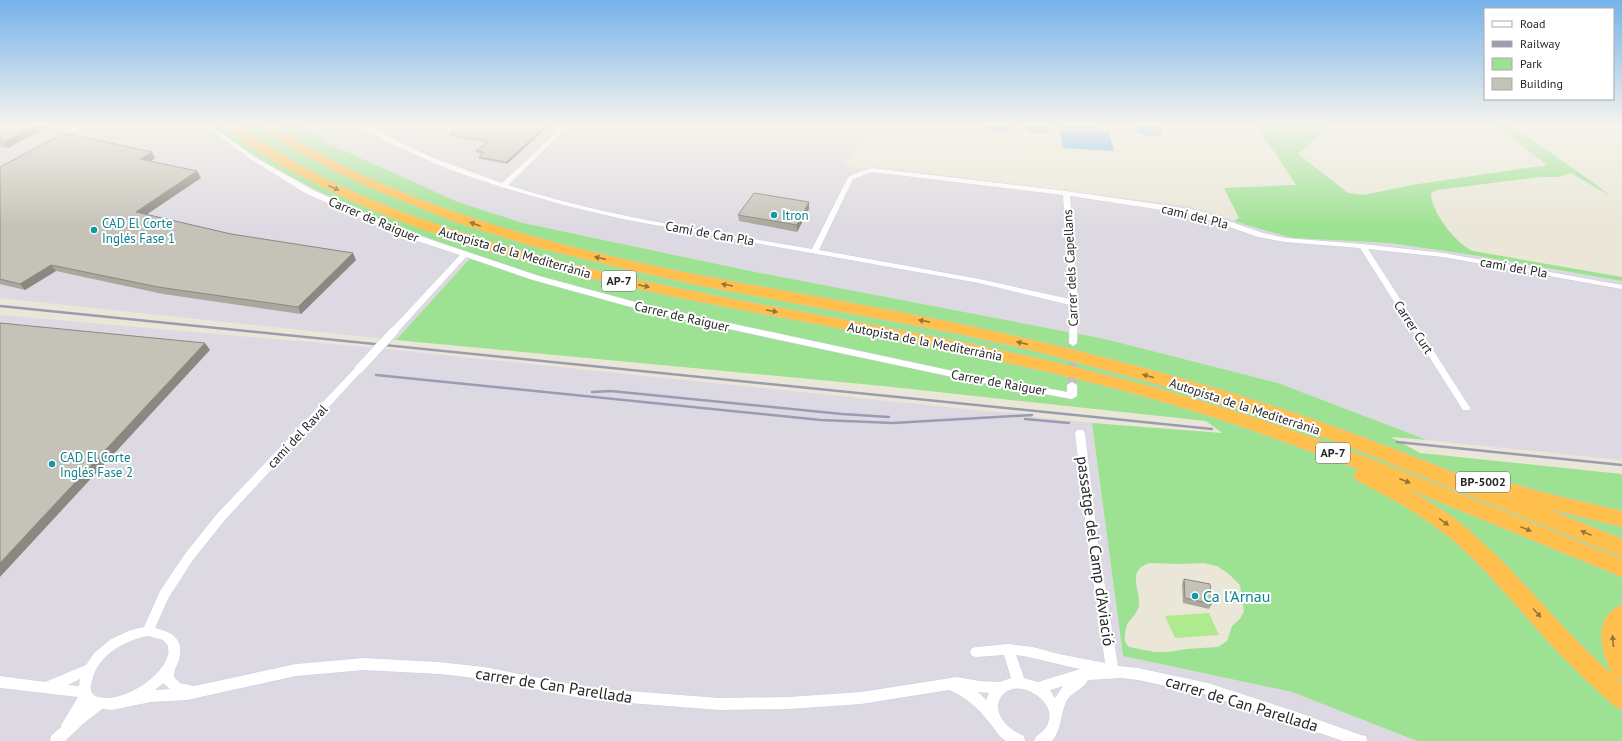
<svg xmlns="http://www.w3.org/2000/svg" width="1622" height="741" font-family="'PT Sans',sans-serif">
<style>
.industrial{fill:#ddd9e2}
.green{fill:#9de293;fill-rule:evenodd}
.pitch{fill:#afea8e}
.water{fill:#68aeef}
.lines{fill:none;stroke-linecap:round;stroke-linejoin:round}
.street-tunnel{stroke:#c3c0b5;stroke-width:9;stroke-dasharray:9 4.5;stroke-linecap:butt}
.street-casing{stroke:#cecde1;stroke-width:1}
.highway-casing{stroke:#cbcbcb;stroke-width:1}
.street{fill:#fff;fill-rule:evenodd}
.highway{fill:#ffc04e;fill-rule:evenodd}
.rail{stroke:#9d9bb2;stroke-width:2.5}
.street-bridge-casing{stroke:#cecde1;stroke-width:10;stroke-linecap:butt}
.street-bridge{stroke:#fff;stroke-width:9}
.wall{fill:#a9a79e}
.shaded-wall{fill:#8a8881}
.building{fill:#c5c2b8;stroke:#8a8881}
.oneway{fill:#93743a}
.culture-dot{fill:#0f9aa8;stroke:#fff;stroke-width:1.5}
.labels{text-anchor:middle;stroke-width:4;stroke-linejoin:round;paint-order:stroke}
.shield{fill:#fff;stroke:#686868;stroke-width:1}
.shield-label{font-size:12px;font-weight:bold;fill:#272727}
.culture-label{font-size:13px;fill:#0d838f;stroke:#fff;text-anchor:start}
.street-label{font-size:13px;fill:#272727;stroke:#fff}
.near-street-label{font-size:16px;fill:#272727;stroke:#fff}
.near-culture-label{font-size:16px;fill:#0d838f;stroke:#fff;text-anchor:start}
</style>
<rect width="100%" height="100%" fill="#eae6d8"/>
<path class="industrial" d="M0 124H212L266 163 393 226 474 254 396 340 0 298Z
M298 124H876L845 164 854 169 880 167 1187 206 1292 238 1389 243 1466 254 1622 281V460L1427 440 1278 383 1105 339 755 272 523 223 458 202 329 144Z
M0 315 366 347 995 412 1030 414 1034 417 1092 423 1123 656 1292 692 1417 741H0Z"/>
<path class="green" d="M212 124H298L329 144 458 202 523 223 755 272 1105 339 1278 383 1427 440 1391 437 1420 453 1622 474V741H1417L1292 692 1123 656 1092 423 1222 433 1206 421 883 386 396 340 474 254C410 232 349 209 290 176 263 162 235 145 212 124ZM1150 563 1176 564 1204 563 1217 566 1229 574 1240 585 1244 611 1240 619 1232 626 1227 641 1218 647 1186 649 1168 652H1155L1129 647C1126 644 1124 641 1125 636 1126 619 1132 622 1138 609 1144 594 1123 571 1150 563Z
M1252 124H1331L1298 154 1348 193 1364 195 1412 185 1547 165 1498 127 1341 124H1509L1591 181 1610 196 1571 173 1558 177H1540L1437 190 1431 193C1431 212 1456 244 1473 251L1622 277V281L1466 254 1389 243 1292 238 1234 221 1239 218 1224 188 1296 185 1276 154Z"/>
<path class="pitch" d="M1209 613 1219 635 1175 638 1165 616Z"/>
<path class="water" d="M982 124H1013L1014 126C1009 137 986 134 982 124Z
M1022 124H1050L1052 129C1044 136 1025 135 1022 124Z
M1059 124H1107V126L1099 125 1100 130 1060 128Z
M1136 124C1145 124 1159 121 1163 131 1157 140 1140 136 1133 128Z
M1059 129 1109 132 1114 151 1063 148Z"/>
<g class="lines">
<path class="street-tunnel" d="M1072 385 1073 343"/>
<g class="street-casing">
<path id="street" d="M80 124H87L58 140 53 139Z
M202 124H209L253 156 311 189 402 230 539 276 650 306 962 373 1067 392V385L1072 382 1077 385V396L1072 399 962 379 649 312 533 280 466 257 397 333H391L390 331 391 329 460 255 396 234 305 193 249 158Z
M355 124H363L431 157 502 183 565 124H571L508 185C606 217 710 231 812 249L848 177 861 171 872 168 1066 191 1164 205 1200 211 1263 233 1285 238 1362 244 1443 253 1622 285V289L1443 257 1368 249 1469 406 1471 408 1469 410H1463L1360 248 1285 242 1258 237 1195 215 1070 196 1078 303 1077 343 1073 346 1069 343 1070 305 979 283 627 220 567 206 501 187 453 171 393 145ZM872 172 1063 195 1070 299 979 279 819 250 853 179Z
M359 366 362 367 363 369 362 371 224 521 193 560 169 597 155 628C170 631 183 638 180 655 179 664 174 667 174 677L180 683 194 686 296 664 364 658 439 662 484 667 591 688 719 698 789 697 861 692 957 677 980 681 1000 682 1011 678 1004 655 976 657 972 656 970 652 972 648 976 647 1008 644 1033 647 1059 654 1105 663 1088 543 1075 433 1077 430H1083L1085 433 1098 543 1118 666 1138 668 1208 683 1294 711 1361 735 1366 736 1367 741H1343L1208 695 1138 680 1121 678 1088 680C1084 689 1071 692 1066 702 1060 715 1062 729 1052 741H1034C1037 732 1047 733 1049 719 1051 711 1046 703 1040 698 1006 669 974 714 1024 736L1025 741H1006C998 736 995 729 989 722 978 708 966 697 949 690L861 704 789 709 719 710 591 700 484 679 439 674 364 670 296 676 187 700 151 702 112 710 102 709 84 723 65 741H50L51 736 61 727V725L78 697 0 688V676L45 682 86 665 94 653 111 639 131 630 144 627 160 591 185 554 216 515 356 367ZM148 636 163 640 168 646C168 649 169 653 168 655 163 676 127 699 106 698 102 697 98 698 94 695 90 692 90 686 92 681 98 655 123 641 148 636ZM1016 655C1038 658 1059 665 1080 669L1038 682 1024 678ZM80 679 79 686 68 685ZM163 683 170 689 155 690ZM1063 686 1055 698 1050 690ZM978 692 989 693 986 700Z"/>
</g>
<g class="highway-casing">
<path id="highway" d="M223 124C226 124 234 123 237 124 244 127 250 134 255 137 264 143 272 148 280 153 347 195 423 221 499 244 605 276 715 296 824 316 918 333 1013 351 1106 375 1284 418 1453 491 1622 559V577L1408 489C1430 502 1452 515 1471 532 1522 576 1562 631 1613 675 1601 653 1591 617 1622 605V680L1615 677 1622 683V709L1614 706C1593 687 1572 667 1553 647 1521 612 1491 574 1456 543 1426 517 1391 498 1356 480L1353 475 1358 469C1298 447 1238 424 1177 406 1108 385 1037 369 967 354 807 319 644 298 486 250 429 232 372 213 319 185 289 170 246 148 223 124Z
M257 124C258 124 269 123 270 124 277 126 299 142 308 147 367 181 433 206 498 226 646 272 800 291 951 322 1075 348 1198 380 1318 421 1372 440 1426 461 1480 483L1482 479 1489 477 1549 494 1622 511V527L1548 509 1622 539V557L1342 444 1264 416 1149 382 1031 350 950 332 702 286 621 268 535 247 455 222 378 191 332 170 287 145Z"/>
</g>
<use href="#street" class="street"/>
<use href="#highway" class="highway"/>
<path class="rail" d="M0 306 1212 429
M376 375 821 420 893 423 1032 415
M592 392 611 391 842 414 889 417
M1025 419 1069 423
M1397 442 1622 465"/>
<g class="street-bridge-casing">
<path id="street-bridge" d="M359 369 394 331"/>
</g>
<use href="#street-bridge" class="street-bridge"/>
</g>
<path class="wall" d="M0 124H52L8 148 0 147Z
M463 124H551L507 164 479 159V157L482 154 476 153V151L486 142 451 136 450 134Z
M152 152 155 158 150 161 197 171 201 178 146 214 231 234 356 260 301 314 163 294 56 271 25 290 0 284V167Z
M809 209 797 232 739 221 738 215Z
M1184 579 1212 604 1209 609 1183 603 1182 584Z"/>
<path class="shaded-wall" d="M37 124H52L8 148 4 142Z
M548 124H551L507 164 506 162Z
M152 152 155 158 144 166 140 159Z
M197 171 201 178 140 219 136 212Z
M809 202V209L797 232V225Z
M353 253 356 260 301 314 298 307Z
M51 265 56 271 25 290 20 284Z
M205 343 210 350 0 577V563Z"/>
<path class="building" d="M0 124H37L4 142 0 141Z
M463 124H548L506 162 479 157 484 152 476 151 488 141 450 134Z
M64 133 152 152 140 159 197 171 136 212 231 234 353 253 298 307 158 287 51 265 20 284 0 279V167Z
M754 193 809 202 797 225 738 215Z
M0 323 205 343 0 563Z
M1184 579 1210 584 1212 604 1185 598Z"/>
<defs><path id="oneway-solid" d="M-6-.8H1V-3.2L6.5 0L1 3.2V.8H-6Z"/></defs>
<g class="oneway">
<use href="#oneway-solid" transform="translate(334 188) rotate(25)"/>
<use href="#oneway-solid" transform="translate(475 224) rotate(-161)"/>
<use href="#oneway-solid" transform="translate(600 258) rotate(-167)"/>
<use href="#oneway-solid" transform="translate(727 285) rotate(-170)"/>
<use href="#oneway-solid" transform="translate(644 286) rotate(12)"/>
<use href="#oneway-solid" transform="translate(772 311) rotate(10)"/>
<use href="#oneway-solid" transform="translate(924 321) rotate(-169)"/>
<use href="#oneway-solid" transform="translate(1022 343) rotate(-167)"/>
<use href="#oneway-solid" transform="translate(1148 376) rotate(-165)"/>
<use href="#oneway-solid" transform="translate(1405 481) rotate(21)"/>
<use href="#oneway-solid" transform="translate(1444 522) rotate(36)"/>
<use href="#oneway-solid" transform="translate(1526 529) rotate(22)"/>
<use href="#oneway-solid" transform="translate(1586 533) rotate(-158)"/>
<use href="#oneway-solid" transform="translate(1537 613) rotate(48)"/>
<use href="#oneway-solid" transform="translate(1613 641) rotate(-95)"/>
</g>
<linearGradient id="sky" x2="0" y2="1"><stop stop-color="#75b2eb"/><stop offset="0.55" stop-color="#f6f4ed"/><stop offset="1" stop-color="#f6f4ed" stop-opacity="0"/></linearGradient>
<rect width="1622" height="227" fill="url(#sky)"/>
<g class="culture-dot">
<circle cx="774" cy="215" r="4"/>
<circle cx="94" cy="230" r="4"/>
<circle cx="52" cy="464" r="4"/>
<circle cx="1195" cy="596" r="4"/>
</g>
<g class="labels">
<g class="shield">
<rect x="602" y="271" width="34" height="20" rx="3"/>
<rect x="1316" y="443" width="34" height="20" rx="3"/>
<rect x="1456" y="472" width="54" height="20" rx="3"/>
</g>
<g class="shield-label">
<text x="619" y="285">AP-7</text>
<text x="1333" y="457">AP-7</text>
<text x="1483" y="486">BP-5002</text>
</g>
<g class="culture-label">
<text x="782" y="220">Itron</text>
<text x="102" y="228">CAD El Corte<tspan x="102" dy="15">Inglés Fase 1</tspan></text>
<text x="60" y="462">CAD El Corte<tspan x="60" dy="15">Inglés Fase 2</tspan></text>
</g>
<g class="street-label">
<text transform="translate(1195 216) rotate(14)" y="5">camí del Pla</text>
<text transform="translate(374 219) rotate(23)" y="5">Carrer de Raiguer</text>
<text transform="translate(710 233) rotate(10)" y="5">Camí de Can Pla</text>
<text transform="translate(515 252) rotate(16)" y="5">Autopista de la Mediterrània</text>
<text transform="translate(1514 267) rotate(10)" y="5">camí del Pla</text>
<text transform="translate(1070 268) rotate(-93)" y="5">Carrer dels Capellans</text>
<text transform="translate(682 316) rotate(13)" y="5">Carrer de Raiguer</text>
<text transform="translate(1414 327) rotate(57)" y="5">Carrer Curt</text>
<text transform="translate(925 341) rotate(11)" y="5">Autopista de la Mediterrània</text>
<text transform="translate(999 382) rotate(10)" y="5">Carrer de Raiguer</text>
<text transform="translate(1245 406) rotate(18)" y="5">Autopista de la Mediterrània</text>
<text transform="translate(297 436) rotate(-47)" y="5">camí del Raval</text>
</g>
<g class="near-street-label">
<text transform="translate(1096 551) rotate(82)" y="6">passatge del Camp d'Aviació</text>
<text transform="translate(554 685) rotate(9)" y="6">carrer de Can Parellada</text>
<text transform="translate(1242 703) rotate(17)" y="6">carrer de Can Parellada</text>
</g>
<g class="near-culture-label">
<text x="1203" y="602">Ca l'Arnau</text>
</g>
</g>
<rect x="1484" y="8" width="130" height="92" fill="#ffffff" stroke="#a9a9a9"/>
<rect x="1492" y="21" width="20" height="6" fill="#ffffff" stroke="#a9a9a9"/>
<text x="1520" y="28" font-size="12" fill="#272727">Road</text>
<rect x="1492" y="41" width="20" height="6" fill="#9d9bb2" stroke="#a9a9a9"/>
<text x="1520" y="48" font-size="12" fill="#272727">Railway</text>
<rect x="1492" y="58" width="20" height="12" fill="#9de293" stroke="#a9a9a9"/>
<text x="1520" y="68" font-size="12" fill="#272727">Park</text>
<rect x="1492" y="78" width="20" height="12" fill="#c5c2b8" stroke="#a9a9a9"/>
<text x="1520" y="88" font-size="12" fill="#272727">Building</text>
</svg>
